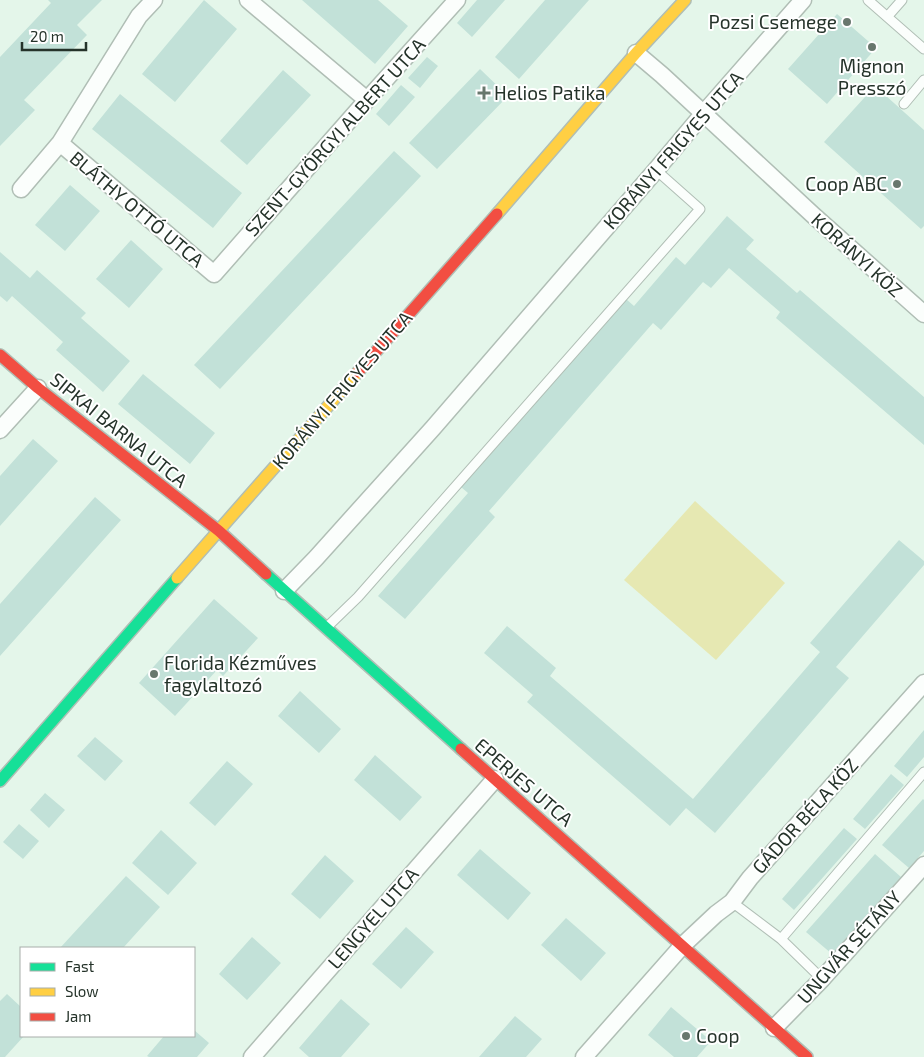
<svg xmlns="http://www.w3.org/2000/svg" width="924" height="1057" font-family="'Exo 2',sans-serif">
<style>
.green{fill:#e6e8b2}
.building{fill:#c2e1d8}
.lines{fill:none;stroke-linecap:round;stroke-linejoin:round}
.lane-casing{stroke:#b0beb5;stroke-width:11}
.street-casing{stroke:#b0beb5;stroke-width:19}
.fast-casing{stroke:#b0beb5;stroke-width:14}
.slow-casing{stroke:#b0beb5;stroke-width:14}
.jam-casing{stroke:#b0beb5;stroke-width:14}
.lane{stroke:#fbfefc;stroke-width:9}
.street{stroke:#fbfefc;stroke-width:16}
.fast{stroke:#16e098;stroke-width:11}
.slow{stroke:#ffcf43;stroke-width:11}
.jam{stroke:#f24e42;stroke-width:11}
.poi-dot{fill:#68776d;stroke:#fff;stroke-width:2}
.labels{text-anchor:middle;stroke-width:4;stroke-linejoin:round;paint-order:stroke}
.poi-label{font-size:19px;fill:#25332a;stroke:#fff;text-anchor:start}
.street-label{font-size:19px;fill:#25332a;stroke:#fff}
</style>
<rect width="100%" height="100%" fill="#e4f6ea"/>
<path class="green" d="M695 501 785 583 716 660 624 580Z"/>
<path class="building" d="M48 0H102L77 25 87 35 24 100 35 110 0 146V57L51 3Z
M204 0 237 29 175 102 142 74Z
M302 0H378L408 26 375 64Z
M477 0H505L472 37 457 23Z
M545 0H589L519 79 495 57Z
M837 14 876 48 827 104 788 69Z
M427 57 438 66 420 88 408 78Z
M480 69 508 96 437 169 409 143Z
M283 70 311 95 247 165 220 141Z
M401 85 415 97 389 126 376 114Z
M875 86 924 130V226L921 229 824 142Z
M120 94 242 193 213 228 92 129Z
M394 151 421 176 220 389 194 365Z
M70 185 100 211 65 251 35 225Z
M727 216 754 240 746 249 797 293 800 290 924 397V445L776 318 780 312 729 268 711 288 703 282 661 330 653 323 489 511 495 517 405 619 378 596 468 493 461 487 626 299 634 306 676 257 685 265Z
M131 240 163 269 129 308 96 279Z
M0 252 30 278 37 270 86 313 81 318 130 361 103 392 56 350 63 342 12 296 7 302 0 296Z
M143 374 215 433 190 464 118 404Z
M33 439 58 461 0 526V476Z
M95 497 121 520 0 656V604Z
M899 540 924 561V565L836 667 849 678 715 833 686 808 670 826 527 702 533 695 484 653 507 626 556 668 550 676 693 799 820 652 810 643Z
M214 599 258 638 223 676 217 670 175 716 139 683Z
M300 691 341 729 319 753 278 716Z
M924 730V757L907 777 894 766Z
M95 737 123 761 105 781 77 756Z
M375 755 422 797 400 821 354 780Z
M227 761 253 784 215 826 189 803Z
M891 774 904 785 865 829 853 819Z
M45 793 65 810 49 828 30 810Z
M923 799 924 800V851L909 868 882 845Z
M19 824 39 841 23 859 3 842Z
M844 828 857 839 794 910 782 899Z
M161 830 197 863 168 895 132 863Z
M480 849 531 893 508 920 457 875Z
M875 854 901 877 832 954 806 932Z
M325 855 354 881 320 919 291 894Z
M126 876 160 907 123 948H60Z
M566 918 606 953 581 981 541 945Z
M406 927 434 952 401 989 372 964Z
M252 937 281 963 247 1000 219 974Z
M7 994 21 1007V1036H24L5 1057H0V1001Z
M341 999 370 1024 341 1057H309L299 1048Z
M671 1007 711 1041 697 1057H674L648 1035Z
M515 1016 542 1039 526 1057H479Z
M194 1030 209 1043 197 1057H149L147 1056 164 1036H194Z"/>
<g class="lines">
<g class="lane-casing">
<path id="lane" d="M868 0 924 49
M887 17 902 0
M904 104 924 80
M327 627 358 597 700 209 656 170
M732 902 781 939 822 979
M781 939 924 772"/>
</g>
<g class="street-casing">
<path id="street" d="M248 0 367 100
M636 53 662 75 813 215 924 314
M60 143 214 274 367 100 457 0
M21 189 60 143 139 16 154 0
M0 430 38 388
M284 591 316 558 433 428 656 170 703 114 803 0
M774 1028 822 979 924 865
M252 1057 495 779
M584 1057 683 945 716 914 732 902 750 878 924 683"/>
</g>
<g class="fast-casing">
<path id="fast" d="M266 574 461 749
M0 781 177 578"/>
</g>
<g class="slow-casing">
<path id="slow" d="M497 214 636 53 685 0
M177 578 358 372"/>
</g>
<g class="jam-casing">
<path id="jam" d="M0 355 38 388 219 531 266 574
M358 372 497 214
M461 749 807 1057"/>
</g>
<use href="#lane" class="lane"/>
<use href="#street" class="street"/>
<use href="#fast" class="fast"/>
<use href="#slow" class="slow"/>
<use href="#jam" class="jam"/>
</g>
<g class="poi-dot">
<circle cx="847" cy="22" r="5"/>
<circle cx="872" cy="47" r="5"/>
<path d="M481.5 85.5h5v5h5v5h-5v5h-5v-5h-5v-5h5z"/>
<circle cx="897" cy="184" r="5"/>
<circle cx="154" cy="674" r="5"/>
<circle cx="686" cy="1036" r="5"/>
</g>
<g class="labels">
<g class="poi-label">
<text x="837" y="29" text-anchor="end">Pozsi Csemege</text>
<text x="872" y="73" text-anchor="middle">Mignon<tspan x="872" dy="22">Presszó</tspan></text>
<text x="494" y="100">Helios Patika</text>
<text x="887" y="191" text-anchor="end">Coop ABC</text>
<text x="164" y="670">Florida Kézműves<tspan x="164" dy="22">fagylaltozó</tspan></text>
<text x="696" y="1043">Coop</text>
</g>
<g class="street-label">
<text transform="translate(335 137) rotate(-48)" y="7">SZENT-GYÖRGYI ALBERT UTCA</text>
<text transform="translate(673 150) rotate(-49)" y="7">KORÁNYI FRIGYES UTCA</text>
<text transform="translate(137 209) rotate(40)" y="7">BLÁTHY OTTÓ UTCA</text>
<text transform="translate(857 255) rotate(42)" y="7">KORÁNYI KÖZ</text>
<text transform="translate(342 390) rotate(-49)" y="7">KORÁNYI FRIGYES UTCA</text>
<text transform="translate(119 430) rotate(39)" y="7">SIPKAI BARNA UTCA</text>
<text transform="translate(524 782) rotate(41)" y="7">EPERJES UTCA</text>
<text transform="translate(805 816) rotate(-48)" y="7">GÁDOR BÉLA KÖZ</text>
<text transform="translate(373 918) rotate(-49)" y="7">LENGYEL UTCA</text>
<text transform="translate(849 947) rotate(-48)" y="7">UNGVÁR SÉTÁNY</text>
</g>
</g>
<rect x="20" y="947" width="175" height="90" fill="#ffffff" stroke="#a8adaa"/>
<rect x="30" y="963" width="25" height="8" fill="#16e098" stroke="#a8adaa"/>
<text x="65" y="972" font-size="15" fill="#25332a">Fast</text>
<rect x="30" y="988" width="25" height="8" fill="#ffcf43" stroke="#a8adaa"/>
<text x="65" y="997" font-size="15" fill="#25332a">Slow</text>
<rect x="30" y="1013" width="25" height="8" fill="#f24e42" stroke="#a8adaa"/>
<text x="65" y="1022" font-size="15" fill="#25332a">Jam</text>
<path d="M22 42v8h64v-8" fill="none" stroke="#25332a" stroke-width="2.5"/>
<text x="30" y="42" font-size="15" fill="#25332a" stroke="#ffffff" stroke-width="4" paint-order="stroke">20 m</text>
</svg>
